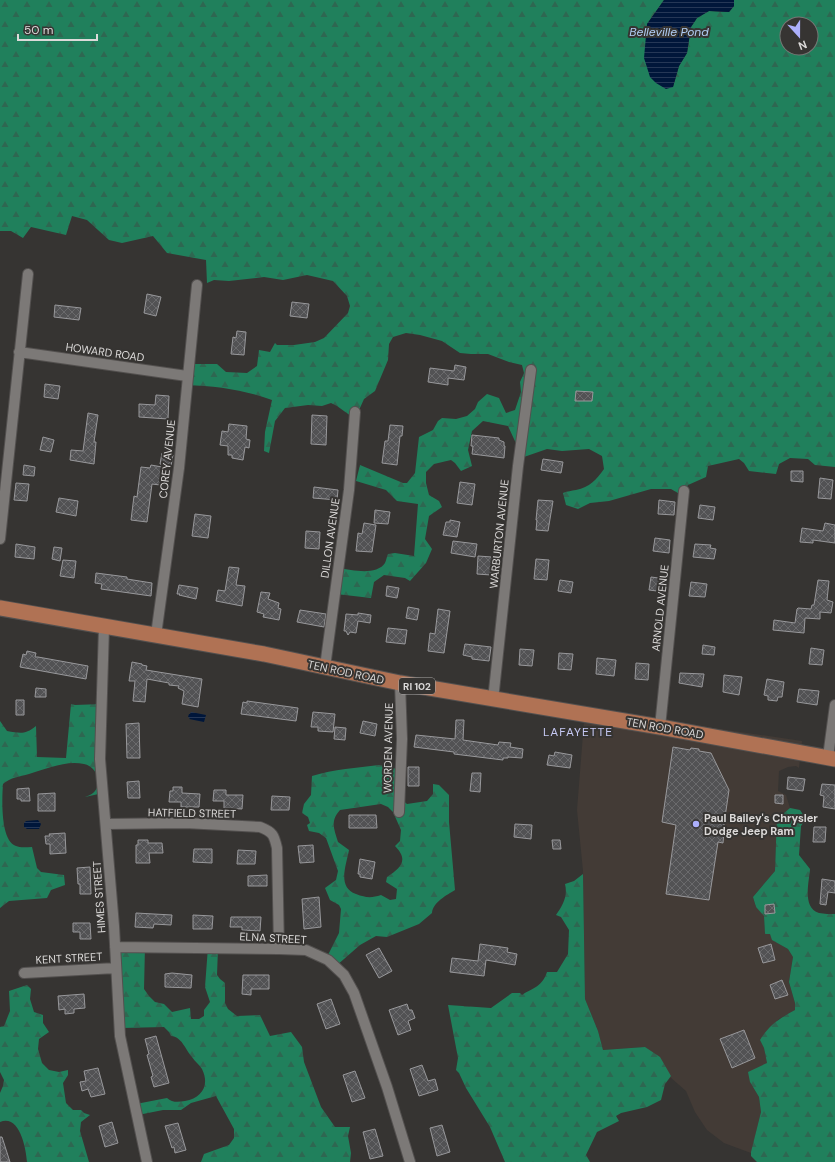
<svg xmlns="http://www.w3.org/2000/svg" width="835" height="1162" font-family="'DM Sans',sans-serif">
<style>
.built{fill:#433b36}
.forest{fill:url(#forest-firs);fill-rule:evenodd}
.water{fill:url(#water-rules)}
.building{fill:url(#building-cross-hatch);stroke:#98989b}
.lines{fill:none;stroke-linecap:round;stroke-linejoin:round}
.street-casing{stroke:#53504f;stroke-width:12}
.primary-casing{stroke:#53504f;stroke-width:17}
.street{stroke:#7c7977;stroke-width:10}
.primary{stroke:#b07254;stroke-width:15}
.poi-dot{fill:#acaffb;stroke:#363432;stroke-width:1.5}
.labels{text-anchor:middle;stroke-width:4;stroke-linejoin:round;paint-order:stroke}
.shield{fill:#363432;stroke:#aaa8a7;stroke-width:1}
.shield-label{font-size:10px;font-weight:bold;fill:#dcdad9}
.street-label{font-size:11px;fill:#dcdad9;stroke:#363432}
.poi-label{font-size:11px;font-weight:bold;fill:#dcdad9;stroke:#363432;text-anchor:start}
.water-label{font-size:12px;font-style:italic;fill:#b1cef5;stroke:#363432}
.neighbourhood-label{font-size:12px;letter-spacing:1px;fill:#c6c9f4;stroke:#363432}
</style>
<defs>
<pattern id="forest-firs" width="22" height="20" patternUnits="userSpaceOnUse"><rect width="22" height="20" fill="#20805c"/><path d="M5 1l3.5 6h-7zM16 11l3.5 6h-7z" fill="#2e6751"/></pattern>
<pattern id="water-rules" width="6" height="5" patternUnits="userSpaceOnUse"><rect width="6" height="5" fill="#00163a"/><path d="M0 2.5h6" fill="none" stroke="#253756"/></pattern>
<pattern id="building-cross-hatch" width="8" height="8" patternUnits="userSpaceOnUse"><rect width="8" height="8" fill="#525254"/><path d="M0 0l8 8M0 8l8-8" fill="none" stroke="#6a6a6c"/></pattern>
</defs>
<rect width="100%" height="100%" fill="#363432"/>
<path class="built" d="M585 709 802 741 799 768 796 766 788 767 779 771 778 791 786 795 790 808 784 813H777L775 871 753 897 756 907 764 915 765 934H770L773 940 788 949 793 957 789 982 795 1003V1010L779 1019 760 1040 764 1048 767 1063 750 1082 759 1097 761 1112 751 1153 724 1143 707 1130 695 1112 686 1091 670 1077 671 1076 645 1047 603 1050 598 1031 585 999 583 871 577 810Z"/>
<path class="forest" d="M0 0H664L647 24 673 87 679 66 687 53 691 27 697 18 709 11 729 12 734 6V0H835V467L815 465 808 459 790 458 779 464 776 474 749 471 744 463 739 459 708 466 706 477 688 485 683 496 671 489H651L609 501 590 503 578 509 566 505 563 493C568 491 571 491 576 490 590 487 596 480 604 469L602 456 589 449 562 451 547 449 521 458 520 452 508 426 483 421 472 431 468 450 472 466 461 471 455 463 451 460 434 464 426 472V483L429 495 439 501 442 507 429 516 425 539 432 549 426 563 410 581 405 578 384 575 374 582 371 598 336 594 339 568C352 570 376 576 385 563 386 561 387 556 388 554L395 553 414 556 418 504 397 501 386 490 356 481 360 465 403 483H407L415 473 419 437 433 430 438 421 442 418 456 419 467 416 475 409 478 402 487 394 499 398 506 413 515 410 521 392 520 382 524 373 522 365 509 362 488 354H471L460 353 442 341 420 335 406 333 393 337 389 344 388 360 375 391 364 399 355 419 337 406 331 403 322 406 308 405 285 408 275 421 269 453 264 451 265 432 272 400C245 390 216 386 187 385L190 364H217L226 372 247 373 257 366 259 350 270 352 275 343 277 345H294L315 342 324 338 348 313 350 306 347 296 333 281 307 275 283 280 264 277 229 281 214 280 207 283 206 260 167 253 153 236 122 243 109 240 87 220 72 216 66 235 31 227 23 238 11 231H0ZM787 24H811V48H787Z
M0 697V721L7 731C20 733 25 735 36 726L37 757 66 758 71 704 75 705 102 704 103 793 85 797C88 796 93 794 95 791 103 781 95 766 84 764 66 760 46 769 29 774 19 777 11 777 3 784 2 797 0 841 16 846 20 848 27 847 32 847L37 868 41 872 64 875 65 885 51 890 47 898 9 901 0 908Z
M379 765 397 769 399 797 407 804 427 801 433 794V784L439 785 449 795V822L455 890C447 895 433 902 432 913L419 924 387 937 376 936 360 945 336 966 326 959 339 933 341 909 339 905 330 900 325 888 336 880 338 871 326 838 319 833 309 831 307 825 310 823 308 817 302 813 304 804 311 795 312 776C334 769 357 768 379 765ZM381 804 388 807 393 812 401 830 400 841 395 846C409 860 401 868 387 877L386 882 397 889 396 899 390 900 381 895C372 898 366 898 356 894 337 887 346 866 349 850L338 842C334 829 330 821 340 810Z
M790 808 800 810 806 819 801 826 799 855 810 869C809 882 802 908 819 913 824 914 830 914 835 914V1162H757L751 1156V1152L761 1112 759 1097 750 1082 748 1072 767 1063 764 1048 760 1040C770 1024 779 1019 795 1010V1003L789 982 793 957 788 949 772 940 770 934H765L764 916 756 907 753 897 775 871 777 813H784Z
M583 874 585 999 598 1031 603 1050 645 1047 660 1057 671 1076 665 1084 661 1100 647 1107 621 1113 616 1116 619 1121 597 1132 586 1155 590 1162H505L490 1127 466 1088 459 1073 456 1070 458 1058 448 1005 491 1008 512 993H520L522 995C534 987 542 987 547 972H557L568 954 569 930 561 917 556 915C563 905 568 896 565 884L574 881Z
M114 942 145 946 144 989 149 996 155 1002 164 1004 172 1012 190 1008 191 1019H199L204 1016V1010L210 1002 205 987 208 947 218 948 217 975 220 979 225 983V1003L228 1009 237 1016 260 1015 270 1036 291 1032 302 1047 304 1062 321 1107 335 1127H350L348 1136 351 1153 350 1162H201L204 1154 229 1145 234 1138V1129L216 1096 191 1103 181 1110H163L138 1115 136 1104 167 1098C172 1103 179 1102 185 1101 202 1098 210 1085 202 1069 199 1064 195 1062 192 1057 185 1049 182 1037 171 1036L169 1032 164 1027 121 1028Z
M27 985 31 989 30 999 34 1012 43 1015V1023L49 1032 39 1039 38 1049 42 1063 49 1070 59 1072 68 1070V1075L63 1083 66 1103 73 1110H81L84 1113 90 1115 81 1122 80 1131 89 1162H27C26 1149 20 1114 0 1122V1093L3 1086 4 1080 0 1072V1027L4 1026 10 1011 9 991Z"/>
<path class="water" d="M664 0H734V6L729 12 709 11 697 18 691 27 687 53 679 66 673 87 666 89 656 83 650 77 644 58 647 24Z
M191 712 206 715 204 722 189 719 190 718 188 717 189 714H190Z
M38 820 41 824 39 829H27L24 827V823L26 821Z"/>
<path class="building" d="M147 294 161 297 156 316 144 313Z
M292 302 309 304 307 318 290 316Z
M55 305 81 308 79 320 54 317Z
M237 331 246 332 244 355 231 354 233 337 236 338Z
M455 365 466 367 464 380 448 378V385L428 382 430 368 454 371Z
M45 384 60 386 58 399 44 397Z
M576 391 593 392 592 401H575Z
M156 395 169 396 168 419 139 417V404L155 405Z
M88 413 98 415 94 442H96L94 464 70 460 71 450 83 451Z
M312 415 327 416 326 445 311 444Z
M229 424 247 426 246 439 250 440 249 448 245 447 243 460 232 458V455H228V446L220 445 222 431 228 432Z
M390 425 403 426 402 436H400L397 465 382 463 385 441H388Z
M472 435 499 438V440L504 442V446H505L504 458 472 454 473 446H471Z
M43 437 54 440 51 452 40 450Z
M162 453 173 455 171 466 160 464Z
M543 459 563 462 561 473 541 470Z
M24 465 35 467 34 476 23 475Z
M151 465 162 467 160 485 152 484 147 522 131 520 134 496 137 497 141 467 150 468Z
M791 471H803V482L791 481Z
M820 478 833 480 831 499 818 498Z
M460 482 475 484 472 505 457 503Z
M16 483 29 484 27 501 14 500Z
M314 487 338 490 337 500 313 498Z
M59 498 78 501 76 516 56 512Z
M538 500 553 501 548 531 536 530 537 520H536Z
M659 500 675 502 674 515 658 514Z
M700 505 715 507 713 520 698 518Z
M375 510 390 512 388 524 374 523Z
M195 514 211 516 208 538 192 536Z
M450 520 460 522 457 537 443 535 446 522H450Z
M364 523 376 525 372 552 356 551 358 533 362 534Z
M825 523 835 525V543L813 540V543L800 542 802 528 823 531Z
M306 531 320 532 319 549 305 548Z
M655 538 670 540 669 553 653 551Z
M453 541 477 544 475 557 451 553Z
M16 544 35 547 34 559 15 557Z
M695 544 711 545 710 548 716 549 714 559 693 557Z
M54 547 62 548 60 561 52 559Z
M478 556 492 557 491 575 477 574Z
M536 559 549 560 547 580 534 579Z
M63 560 76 561 74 578 60 576Z
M229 567 239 568 236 585 245 586 242 606 216 601 218 590 225 591Z
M96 573 127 577V579L152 583 151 596 101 589 102 584 95 583Z
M651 577 666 579 665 592 649 590Z
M560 580 573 582 571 593 558 591Z
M818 580 829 581 827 600 833 602 831 613 820 612V619L805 618 804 633 773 630 774 620 795 623 797 609 798 608 811 609 812 605H814Z
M691 582 707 584 705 597 689 596Z
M179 585 198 588 196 599 179 595 180 594H177Z
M387 586 399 588 397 598 386 596Z
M261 592 270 593 268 599 279 603 278 608 281 609 279 620 263 617 264 614 257 612Z
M408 607 419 609 417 620 406 618Z
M438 609 450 611 444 653 428 651 430 633 435 634Z
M300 610 326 614 324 627 297 622Z
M358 613 371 615 370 623 358 621 356 633 350 632 348 635 346 631H344L346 614 358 615Z
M388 628 407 630 405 644 386 642Z
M465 644 491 647 489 661 472 659V657L463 655Z
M703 645 715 647 714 655 702 654Z
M811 648 824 650 822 665 809 664Z
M520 649 534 650 532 666 519 665Z
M27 651 36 653 35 657H38L88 666 86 679 20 667 23 654 26 655Z
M559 653 573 654 571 670 558 669Z
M597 658 616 660 614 676 596 674Z
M132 662 142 664V665L147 666 146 670 202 679 198 707 182 704 184 691 178 688 179 686 169 685V683L147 679 145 702 133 701 135 681H129Z
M636 663 649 664 648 680 635 679Z
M680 673 704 674 702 687 679 683Z
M724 675 742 677 739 695 723 692Z
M767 679 784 682 782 697H778L777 701 768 700V696L764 695Z
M36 688 46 689V697H35Z
M799 689 819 691 817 705 797 702Z
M16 700H24V715H16Z
M247 701 298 708 296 721 241 714 243 702 247 703Z
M313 712 335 714 333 732 318 731V727H311Z
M456 720H464L463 740 498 745 499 742 511 743 510 747 523 749 522 758 508 757V758H503V760L454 754V752L414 747 416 735 455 739Z
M363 721 377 724 375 736 360 733Z
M139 723 140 758H127L126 724Z
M335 727 346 728 345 740 334 739Z
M673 747 690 750 691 748 699 749V751L711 753 729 790 723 831 724 832 723 843 718 842 709 900 666 894 676 825 662 822Z
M555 752 572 755 570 768 547 765 549 755 554 756Z
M408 767H419V786H408Z
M472 773H481L480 792 470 791Z
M788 777 805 779 803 791 787 789Z
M139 781 140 798H128L127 782Z
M822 784 835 785V809L823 807 824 796 820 795Z
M173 787H182V793L200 794 199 807H181V802H169L170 791H173Z
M29 788 30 801H21V799H17V789Z
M214 790H226V795H243L242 809 224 808V801H213Z
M55 793V811H38V794Z
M775 795H783V804L775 803Z
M272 796 290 797 289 810H271Z
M349 815H376L377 828H349Z
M515 824 532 825 531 839 514 837Z
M814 827H826L825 842H813Z
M65 833 66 853 50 854V844H46L45 836H50L49 834Z
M138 840H148V843H162L163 853H149L150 863H136V845H138Z
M552 840H560L561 849H553Z
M313 845 314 862 300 863 298 846Z
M194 849H212V863L193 862Z
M238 850 256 851 255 864H237Z
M360 859 375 862 372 879 360 877V874H358Z
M90 867 91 894H80V884H78L77 868Z
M267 875V886H248V876Z
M822 879 835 881V893L828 892 826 905 820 904Z
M319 897 321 927 304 929 302 899Z
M774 904 775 913 765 914V905Z
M136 913 172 915 171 925 154 924 153 928 135 927Z
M193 915 213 916 212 929H193Z
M231 917H261L260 931 242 930V927H230Z
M73 923H90L91 939H80V932H73Z
M480 944 508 948 507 952 517 954 515 965 486 960 484 976 450 972 452 958 478 961Z
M771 944 775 960 763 963 758 948Z
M379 948 392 971 379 978 366 955Z
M172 973 192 975 191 988 165 987V974Z
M243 975H269V989H251V995L242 994Z
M782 980 788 995 775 999 770 985Z
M84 994 85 1008 74 1009V1013L65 1014V1009L59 1010 58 996Z
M331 999 340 1024 326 1029 317 1004Z
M407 1004 409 1010H412L415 1018 408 1021 411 1030 398 1035 389 1010Z
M744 1030 755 1058 732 1068 720 1039Z
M156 1036 169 1083 154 1087 151 1077 153 1076 147 1055 149 1054 145 1039Z
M422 1065 428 1081 435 1079 438 1090 419 1096 410 1069Z
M98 1068 105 1094 91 1097 88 1089 82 1091 80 1082 86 1081 84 1071Z
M355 1071 365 1098 352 1102 343 1075Z
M112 1122 118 1143 105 1147 99 1126Z
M178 1123 186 1150 175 1153 174 1147 172 1148 165 1126Z
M442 1125 450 1152 437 1156 430 1128Z
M375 1129 383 1156 370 1159 363 1132Z
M0 1137H2L10 1162H0Z"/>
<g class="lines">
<g class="street-casing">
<path id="street" d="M19 352 187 376
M0 539 28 274
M104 627 100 759 114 926 120 1036 147 1162
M156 635 179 468 197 285
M325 667 349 490 355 412
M493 700 518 466 531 370
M660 727 684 491
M828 757 835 705
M399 812 402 739 400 683
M106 824 185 823 260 827C273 832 274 835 277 848L279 949
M115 947 279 949 306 950 328 960 344 975 354 993 387 1087 410 1162
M24 973 116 968"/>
</g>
<g class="primary-casing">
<path id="primary" d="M0 608 264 654 400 683 660 727 835 759"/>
</g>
<use href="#street" class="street"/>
<use href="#primary" class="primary"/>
</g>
<circle class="poi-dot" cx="696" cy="824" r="4"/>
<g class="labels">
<rect class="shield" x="399" y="678" width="36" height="16" rx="3"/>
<g class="shield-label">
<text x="417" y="690">RI 102</text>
</g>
<g class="street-label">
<text transform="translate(105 352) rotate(8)" y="4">HOWARD ROAD</text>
<text transform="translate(167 459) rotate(-84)" y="4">COREY AVENUE</text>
<text transform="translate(499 534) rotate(-84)" y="4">WARBURTON AVENUE</text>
<text transform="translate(330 538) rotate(-82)" y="4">DILLON AVENUE</text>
<text transform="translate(660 608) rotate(-84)" y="4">ARNOLD AVENUE</text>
<text transform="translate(346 672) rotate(12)" y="4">TEN ROD ROAD</text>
<text transform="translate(665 728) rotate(10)" y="4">TEN ROD ROAD</text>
<text transform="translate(388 748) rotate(-89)" y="4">WORDEN AVENUE</text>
<text transform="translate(192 813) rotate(1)" y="4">HATFIELD STREET</text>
<text transform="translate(99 897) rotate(-94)" y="4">HIMES STREET</text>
<text transform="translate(273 938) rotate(3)" y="4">ELNA STREET</text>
<text transform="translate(69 958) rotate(-3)" y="4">KENT STREET</text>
</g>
<g class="poi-label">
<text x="704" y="822">Paul Bailey's Chrysler<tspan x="704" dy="13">Dodge Jeep Ram</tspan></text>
</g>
<g class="water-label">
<text x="669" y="36">Belleville Pond</text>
</g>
<g class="neighbourhood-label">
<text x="578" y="736">LAFAYETTE</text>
</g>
</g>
<g transform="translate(799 36) rotate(159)"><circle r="19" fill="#363432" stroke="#787675"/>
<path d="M0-3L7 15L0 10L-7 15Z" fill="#acaffb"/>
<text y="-6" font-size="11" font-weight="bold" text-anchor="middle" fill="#dcdad9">N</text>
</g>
<path d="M18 34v6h79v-6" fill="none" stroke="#dcdad9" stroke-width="2"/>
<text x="24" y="34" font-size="12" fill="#dcdad9" stroke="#363432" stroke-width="3" paint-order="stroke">50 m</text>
</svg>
